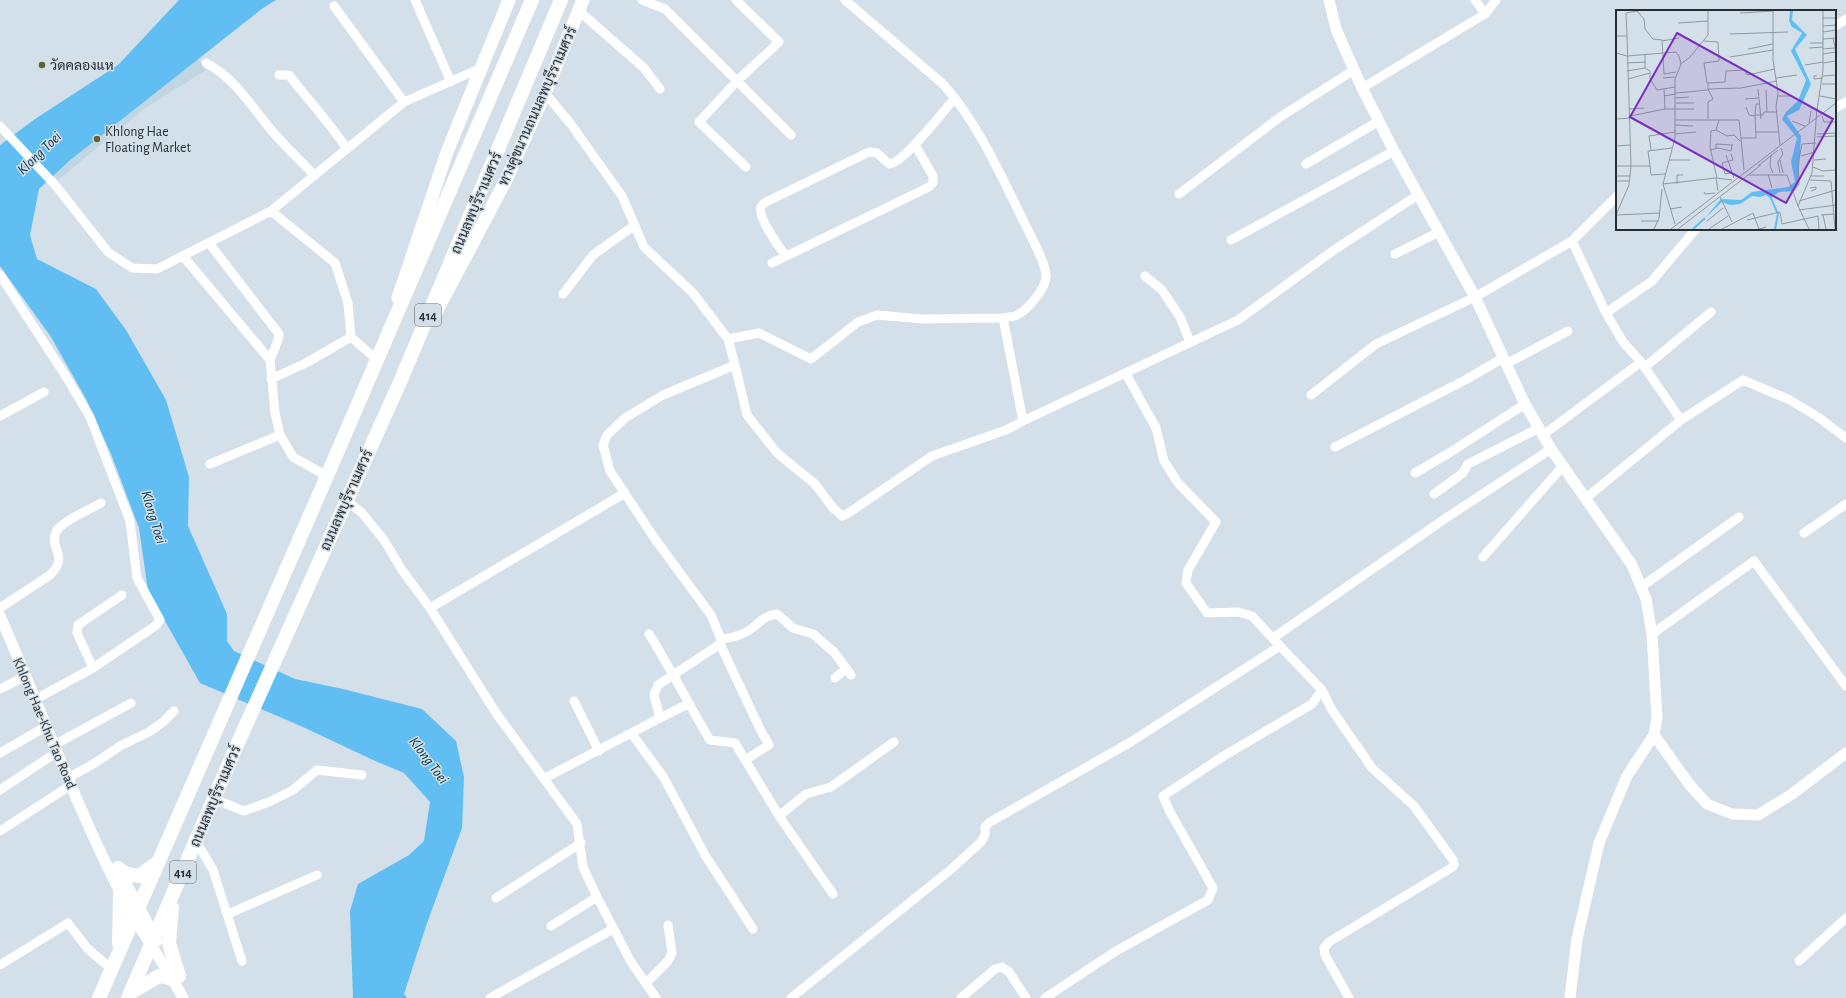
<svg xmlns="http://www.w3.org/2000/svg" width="1846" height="998" font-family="'Alegreya Sans',Sarabun,sans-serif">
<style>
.built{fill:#c1d5e2}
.water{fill:#60bef3}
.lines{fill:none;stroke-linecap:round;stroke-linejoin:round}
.minor{stroke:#fff;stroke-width:9}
.tertiary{stroke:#fff;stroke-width:11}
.secondary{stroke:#fff;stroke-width:13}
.primary{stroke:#fff;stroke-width:14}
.poi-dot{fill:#64622f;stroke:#d3e0e9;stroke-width:1.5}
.labels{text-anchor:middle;stroke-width:3;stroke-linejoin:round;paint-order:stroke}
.shield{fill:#d3e0e9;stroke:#5c6369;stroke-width:1}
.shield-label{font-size:13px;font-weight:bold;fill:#292e32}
.poi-label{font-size:14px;fill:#292e32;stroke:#d3e0e9;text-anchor:start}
.street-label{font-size:14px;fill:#292e32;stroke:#d3e0e9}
.water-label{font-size:15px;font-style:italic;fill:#063147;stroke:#d3e0e9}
.inset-river{fill:none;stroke:#60bef3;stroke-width:2}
.inset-road{fill:none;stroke:#8f99a0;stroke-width:1}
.view{fill:#7b2cbf;fill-opacity:0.15;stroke:#7b2cbf;stroke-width:2}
.inset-edge{fill:none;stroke:#292e32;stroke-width:2}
</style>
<rect width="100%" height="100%" fill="#d3e0e9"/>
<path class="built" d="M196 56 206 70 145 108 58 180 50 169Z"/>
<path class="water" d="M179 0H276L263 8 69 161 39 189 30 235 37 259 96 289 126 330 166 400 189 477 188 526 227 614V641L234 651 295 679 343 689 422 709 456 741 464 777 462 828 426 926 404 994 407 998H353L350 911 358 884 409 855 424 841 430 802 404 773 373 760 303 727 200 683 148 591 139 528 111 454 86 399 51 337 0 266V145L35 119 118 65Z"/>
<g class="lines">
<path class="minor" d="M415 0 451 82
M642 0 665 9 791 135
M736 0 779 42 737 81 699 122 746 167
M845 0 943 84C979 124 1002 178 1026 226 1031 237 1047 265 1046 277 1045 290 1027 311 1015 316 1011 317 1006 317 1003 318
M1475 0 1485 14
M334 6 404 102
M579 11 644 68 660 89
M1835 26 1846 19
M206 63C235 78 251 106 272 131 285 146 300 160 314 175
M279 75H289C308 100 330 123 347 149
M1362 88 1485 14 1496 0
M1835 108 1846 102
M0 126 56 186 108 252 132 268 157 269 271 211 404 102 481 68
M1306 164 1379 121
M1179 194 1280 117 1354 70
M271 211 335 263 348 303 351 337 377 360
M1231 240 1394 151
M1572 241 1617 196
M209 243 279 334 278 340 270 360 275 413 280 435 293 457 327 476
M1395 254 1439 232
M785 255C779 247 757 216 761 207 762 205 764 203 766 202L869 152 877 153 889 164C904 163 943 111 955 98
M183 256 270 360
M772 263 929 187 933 183V176L915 145
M0 275 67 378 90 417 130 521 137 578 160 620 155 626 93 668 36 699
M1145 276 1162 290 1180 317 1190 342
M563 294 593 255 635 225
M1606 313 1652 281 1695 230
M728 339 759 333 811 359 858 322 877 315 923 319 1003 318 1023 421 1238 320 1334 250 1418 195
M1506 364 1568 331
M735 365 747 415 777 453 815 484 833 508 842 516 847 514 932 456 1006 430 1023 421
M1645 367 1711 312
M271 379 306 363 351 337
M1311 395 1376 344 1475 297 1572 241 1606 313 1623 342 1641 362 1681 420
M0 416 44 392
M1543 435 1641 362
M1335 447 1467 379 1503 358
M210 464 280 435
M1415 473 1449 453 1525 404
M1434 494 1463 473 1468 464 1539 428
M1586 498 1681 420 1743 380 1790 400 1818 417 1846 438
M346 500 362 513 384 540 402 570 430 608 496 713 577 824 583 867 597 897 631 962 656 998
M1804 533 1846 504
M1483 557 1563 466
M1641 587 1739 517
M0 608 50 575C70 556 49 549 56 532 60 522 91 509 101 503
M430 608 625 493
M649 634C671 669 689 705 710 740L735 743 779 816 833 894
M1652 634 1754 561 1846 686
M1273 638 1446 518 1551 449
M721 639C731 638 743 635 751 629 762 621 763 616 777 614L793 628 813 634 834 652 851 675
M720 644 761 731 769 745 745 760
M93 668 77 633 78 625 122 595
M835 678 846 669
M0 689 26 676
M1322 690 1332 710 1372 768 1414 806 1453 860 1454 865 1451 868 1329 942 1324 948 1325 955 1349 998
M574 701 599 751
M660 718 688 704
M632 734 664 778 705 855 753 929
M54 745 131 703
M0 753 47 726
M68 778 95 763 120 746 149 732 163 722 174 711
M545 778 660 718 654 695 658 685 720 644 721 639 711 615 655 539 610 471 603 445 607 435 625 418 663 395 735 365 728 339 693 293 644 247 622 196 570 123 545 93
M0 790 57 752
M214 799 244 811 269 802 293 790 317 770 362 775
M779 816 806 794 831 787 894 742
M0 831 71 785
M196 841 213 870 242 961
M496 898 581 843
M228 914 317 875
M551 926 597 897
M1799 961 1846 918
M0 965 68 923 87 948 111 969
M646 983 668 961 672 953 668 925
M490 998 613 929
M791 998 949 871 981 842 985 835V827L990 822 1129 743 1280 646 1252 616 1238 612 1207 613 1186 583 1188 570 1216 522 1178 483 1164 461 1156 428 1126 374
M961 998 995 969 1002 967 1009 972 1026 998
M1045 998 1116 951 1208 900 1213 888 1169 810 1163 796 1222 757 1312 704 1322 690 1280 646"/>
<path class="tertiary" d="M1329 0 1336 29 1362 88 1394 151 1475 297 1525 404 1551 449 1632 565 1641 587 1646 599 1652 634 1657 718 1654 735 1689 784 1707 804 1732 814 1758 815 1792 794 1846 753
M0 616C41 709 75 804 121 894 139 930 164 962 183 998
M118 868 157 941
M1570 998 1577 939 1599 843 1627 776 1654 735"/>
<path class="secondary" d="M398 298 447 152 509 0
M432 320 506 180 545 93 583 0"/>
<path class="primary" d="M118 868 127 874 139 876 157 863
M172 908 169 943 179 976
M119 943 120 893
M130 993 159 976 173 979
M99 998 327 476 532 0
M128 998 237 745 400 382 561 0"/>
</g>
<g class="poi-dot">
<circle cx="42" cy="65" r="4"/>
<circle cx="97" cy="139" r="4"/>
</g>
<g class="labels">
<g class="shield">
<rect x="415" y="304" width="26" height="22" rx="3"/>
<rect x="170" y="861" width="26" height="22" rx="3"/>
</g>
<g class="shield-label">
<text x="428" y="320">414</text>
<text x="183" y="877">414</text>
</g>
<g class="poi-label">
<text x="50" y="70">วัดคลองแห</text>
<text x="105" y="136">Khlong Hae<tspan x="105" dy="16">Floating Market</tspan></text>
</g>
<g class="street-label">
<text transform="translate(537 106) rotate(-66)" y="5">ทางคู่ขนานถนนลพบุรีราเมศวร์</text>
<text transform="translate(476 203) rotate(-67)" y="5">ถนนลพบุรีราเมศวร์</text>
<text transform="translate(346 500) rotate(-66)" y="5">ถนนลพบุรีราเมศวร์</text>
<text transform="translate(45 723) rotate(67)" y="5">Khlong Hae-Khu Tao Road</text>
<text transform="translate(215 796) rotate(-67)" y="5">ถนนลพบุรีราเมศวร์</text>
</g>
<g class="water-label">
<text transform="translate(39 153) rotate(-44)" y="5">Klong Toei</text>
<text transform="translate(154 517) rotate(73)" y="5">Klong Toei</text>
<text transform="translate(429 760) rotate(53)" y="5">Klong Toei</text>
</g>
</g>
<g transform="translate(1616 10)">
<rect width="220" height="220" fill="#d3e0e9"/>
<path d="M174 1H177L176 10 191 25 179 39 195 74 183 100 171 106 185 126 182 175 177 181 163 182 154 188 150 185 144 187 136 186 124 194 114 195 106 192 89 208 105 189 125 190 136 182 172 177 179 172 175 152 181 128 166 109 170 102 182 91 190 70 175 41 186 23 176 17 173 11Z" fill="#60bef3"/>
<path class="inset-river" d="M154 186 162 204 159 219M77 219 89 208"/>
<path class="inset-road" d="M21 1 28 9 29 19 37 29 46 30 48 64 60 62M157 1V50L162 83 160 97 164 135M124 3 157 1M207 8H220M62 13 92 11M207 16 220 15M207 22 220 20M114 24 172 22M0 26H11L15 156H34L35 165 49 164M11 26 10 3 21 1M207 29 220 28M46 31 63 28M88 31 102 32 103 51 88 53 91 73M194 33H207M193 38 207 37M132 39 157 34M207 39 219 38M0 43 11 46 60 42 63 46 65 54 59 69V128L47 174 59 214M207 44 220 42 217 28M29 45V58L34 61V69L41 80 59 77M114 47 157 40M11 53 30 52M207 53 220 51M65 54 74 47 92 25V1M189 55 207 52M11 61 29 58M201 66H198V69L207 68M207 66 220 65M47 68 59 67M160 68 181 65M12 69 34 63M206 74H220M48 79 49 99H78M92 79V73L109 72 110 61 129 60 131 65 159 59M142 79 145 109M150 80 151 102M60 83 92 80M48 86 60 84M162 86H176M204 86 220 89M60 88 73 87M129 89 142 88M60 93H78M130 97 133 105 139 106M13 99 28 98M201 100 207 60V1M139 105 140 94H143M14 106 49 99M206 106 208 112H220M0 109 14 108M92 109V92L97 89 92 79 125 78 161 71M59 110H103L100 120 111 126 118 125 124 131M103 110H123L125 128M176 111 189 116M193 113 195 101M59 115 77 116M100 120 95 121 94 137 101 168M140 122H162M59 124 80 122M201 124 220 123M201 127 220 126M0 136 14 135M100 138V134L117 135M35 140 33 126 59 122M94 140 102 138 115 141 116 135M115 144 117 150 106 153 109 164 115 163M110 145 118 168M155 145 154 156 157 163M185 146 199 142M53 150H74M164 150 167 163M198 150 210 149M0 156H15L13 175 0 205M34 156 32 141 56 138M142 156 162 140M197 157 207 161 220 160M128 160 125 128H140L139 105H147L148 102H160M164 163 162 152 167 144 165 138M152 164 156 178M133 165H171L182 196M0 166H14M195 166H208M100 168 102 181M194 170 215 171 217 195M0 171H14M47 174 100 168 116 170M61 174V165H67M194 178 200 177V179L195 181M178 181 183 174 182 154 186 134 200 133M88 182 89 184 99 183M104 187 116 212M183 191 220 180M217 195 219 219M54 199 66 197M183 200 220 195M0 205 44 203M205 205 218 204M207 205 210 219M131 210 164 202 166 214 202 206 203 219M25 211H43M91 211 107 198M38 219 43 208 46 179M55 219 220 93M62 219 145 155M93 219 112 206M106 219 137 203 143 219 150 217M193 219 182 196 196 163 201 98"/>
<path class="view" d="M61 23 217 109 170 193 14 107Z"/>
<rect width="220" height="220" class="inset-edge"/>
</g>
</svg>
